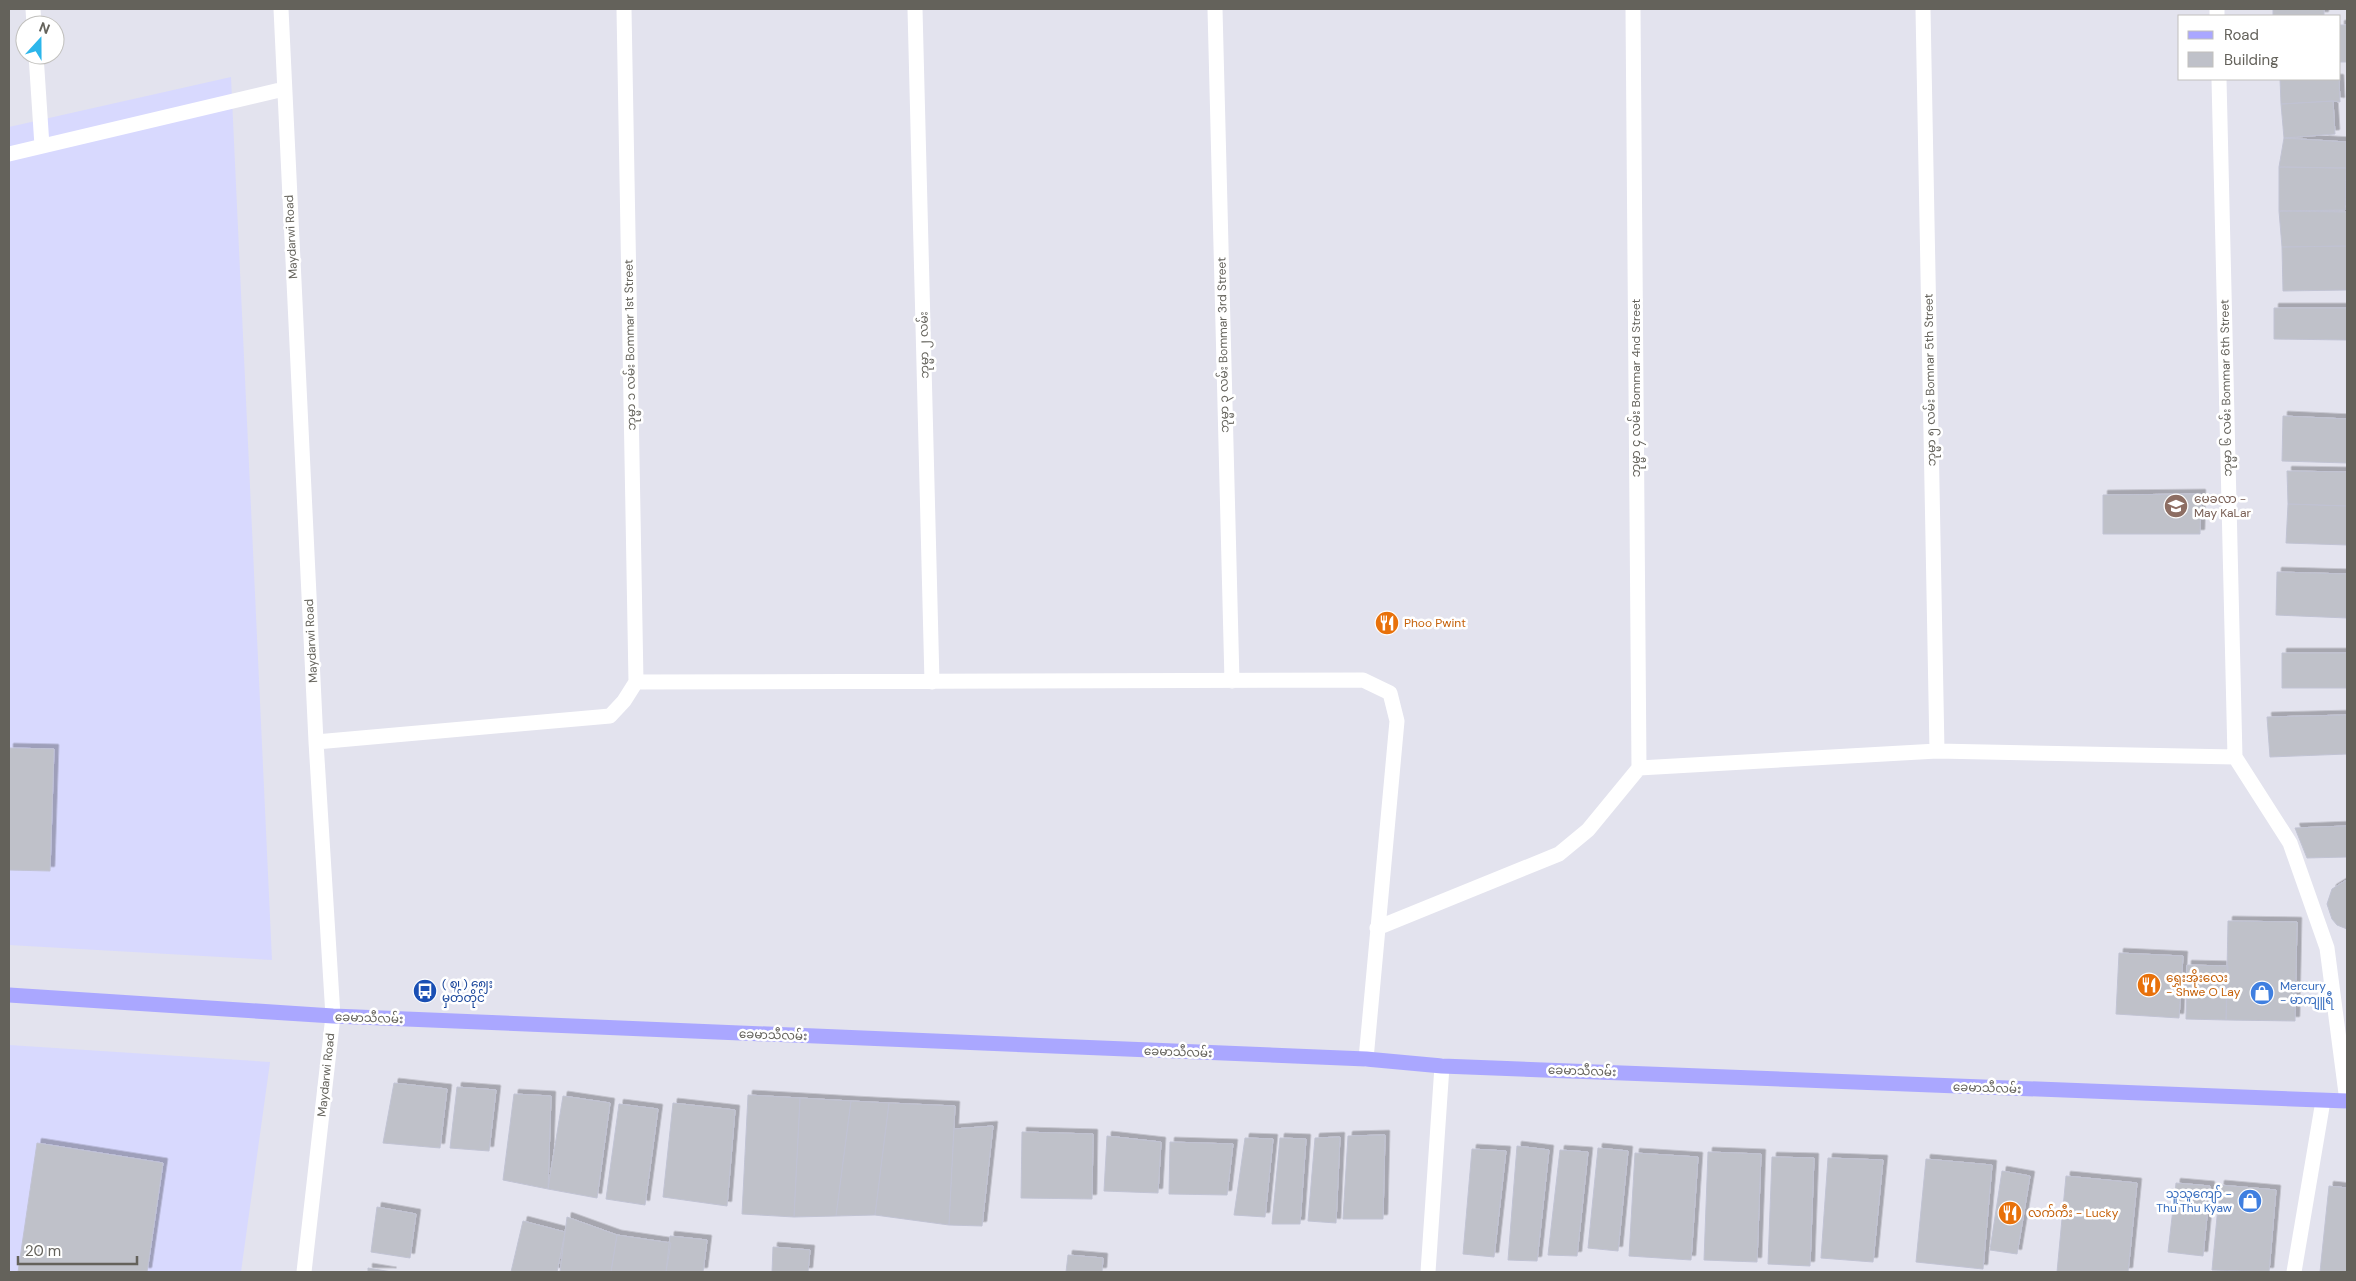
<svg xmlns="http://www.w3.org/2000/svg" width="2356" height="1281" font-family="'DM Sans','Noto Sans Myanmar',sans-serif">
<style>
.commercial{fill:#d8d9fe}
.building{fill:#bfc1c9;stroke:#c1c3d3;filter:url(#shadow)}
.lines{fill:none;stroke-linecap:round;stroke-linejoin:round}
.minor{stroke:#fff;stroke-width:15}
.major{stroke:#aaa7ff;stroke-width:15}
.labels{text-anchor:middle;stroke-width:5;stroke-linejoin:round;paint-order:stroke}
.street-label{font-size:12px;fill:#64625b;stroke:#fff}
.education-label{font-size:12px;fill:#785e54;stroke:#fff;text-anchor:start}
.food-label{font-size:12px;fill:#c56008;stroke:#fff;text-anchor:start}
.transit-label{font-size:12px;fill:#164399;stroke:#fff;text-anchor:start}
.shop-label{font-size:12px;fill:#366cbe;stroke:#fff;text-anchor:start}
</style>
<defs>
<filter id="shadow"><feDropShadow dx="4.5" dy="-4.5" stdDeviation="0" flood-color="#0004"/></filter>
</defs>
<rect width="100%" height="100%" fill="#e3e3ee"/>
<path class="commercial" d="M231 77 272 960 9 945V127Z
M9 1045 270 1062 241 1272H9Z"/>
<path class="building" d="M2273 9H2324V16H2273Z
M2340 25H2347V62H2340Z
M2280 79H2339L2340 102 2333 101 2281 104Z
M2333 101 2335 134 2284 138 2281 104Z
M2284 138 2346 142V168L2279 167Z
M2279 167 2346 168 2345 210 2279 211Z
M2279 211 2347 212V246L2282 247Z
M2347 246V290L2283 291 2282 247Z
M2274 308H2347V340L2274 339Z
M2283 416 2347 419V463L2282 461Z
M2287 471 2347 472V506L2288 504Z
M2201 494 2200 534H2103V495Z
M2288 504 2347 506V545L2286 543Z
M2277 572 2347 574V618L2276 615Z
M2282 653H2347V688H2282Z
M2347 715V754L2270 757 2267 717Z
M9 748 54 749 50 871 9 870Z
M2347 826V857L2307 858 2295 828Z
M2345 881H2347V929L2337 925 2332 919 2327 904 2332 889Z
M2228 921 2297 922 2295 1021 2226 1020Z
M2119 953 2183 956 2179 1018 2116 1014Z
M2187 965 2228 966 2226 1020 2186 1019Z
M394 1083 447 1089 440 1148 383 1143Z
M457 1087 496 1090 489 1151 450 1148Z
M514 1094 551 1096 548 1189 503 1180Z
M748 1095 800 1098 794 1217 742 1214Z
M563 1096 610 1103 597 1198 548 1189Z
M800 1098 851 1101 836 1216 794 1217Z
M851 1101 889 1103 875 1215 836 1216Z
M673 1103 735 1110 727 1206 663 1197Z
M889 1103 955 1106 949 1225 875 1215Z
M619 1104 658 1109 645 1205 606 1199Z
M993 1126 982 1226 949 1225 954 1129Z
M1022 1132 1093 1134 1092 1199 1021 1198Z
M1385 1135 1383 1219H1343L1348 1136Z
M1107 1136 1161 1142 1158 1193 1104 1191Z
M1340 1137 1336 1223 1308 1221 1315 1138Z
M1245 1138 1273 1139 1265 1217 1234 1215Z
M1280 1138 1306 1139 1300 1224H1272Z
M1170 1142 1233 1144 1227 1195 1169 1194Z
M37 1143 163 1163 147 1272H18Z
M1517 1146 1549 1150 1537 1261 1508 1260Z
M1598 1148 1628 1151 1618 1251 1588 1248Z
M1472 1149 1506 1151 1494 1257 1463 1254Z
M1560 1150 1588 1152 1577 1256 1548 1255Z
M1708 1152 1761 1154 1757 1262 1704 1260Z
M1635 1153 1698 1157 1691 1260 1629 1256Z
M1772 1157 1814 1158 1810 1266 1768 1264Z
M1828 1158 1883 1160 1873 1262 1821 1258Z
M1926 1159 1992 1165 1983 1269 1916 1262Z
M2002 1171 2030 1176 2017 1254 1990 1250Z
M2066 1176 2137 1183 2128 1272H2057Z
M2176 1183 2210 1186 2203 1256 2168 1252Z
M2220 1185 2276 1190 2269 1272 2212 1270Z
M2329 1186 2347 1188V1272H2320Z
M377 1207 416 1214 410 1258 371 1252Z
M567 1217 617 1235 611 1272H560Z
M523 1221 565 1232 557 1272H511Z
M617 1235 671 1243 666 1272H611Z
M670 1236 707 1240 703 1272H666Z
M773 1247 810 1250 808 1272H772Z
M1068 1255 1103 1258 1102 1272H1066Z
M368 1268 392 1272H368Z"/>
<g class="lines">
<path class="minor" d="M33 9 34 25
M281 9 316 742 333 1016 304 1272
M624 9 636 682
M915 9 932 682
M1215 9 1232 681
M1633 9 1639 768
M1923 9 1937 751
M2217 9V16
M36 55 42 146
M2219 79 2235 757
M9 154 284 89
M636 682 1363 680 1390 693 1397 721 1366 1059
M316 742 610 716 624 701 636 682
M2235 757 2290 843 2327 948 2347 1101
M1377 928 1559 854 1588 830 1639 768 1937 751 2235 757
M1428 1272 1442 1066
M2294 1272 2323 1101"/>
<path class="major" d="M9 995 333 1016 1366 1059 1442 1066 2347 1101"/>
</g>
<defs>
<g id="school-disc" transform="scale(1.25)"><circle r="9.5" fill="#8d6e63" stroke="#fff"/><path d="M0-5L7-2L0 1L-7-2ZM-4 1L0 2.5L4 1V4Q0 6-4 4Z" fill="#fff"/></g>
<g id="restaurant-disc" transform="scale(1.25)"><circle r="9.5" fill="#e8710a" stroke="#fff"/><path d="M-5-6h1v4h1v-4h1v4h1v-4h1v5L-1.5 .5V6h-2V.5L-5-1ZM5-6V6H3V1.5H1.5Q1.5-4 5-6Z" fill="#fff"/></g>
<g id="bus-disc" transform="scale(1.25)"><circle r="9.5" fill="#1a4fb4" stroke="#fff"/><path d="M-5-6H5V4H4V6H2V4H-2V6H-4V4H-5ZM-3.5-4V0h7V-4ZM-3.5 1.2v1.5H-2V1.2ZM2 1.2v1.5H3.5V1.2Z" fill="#fff"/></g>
<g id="shop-disc" transform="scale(1.25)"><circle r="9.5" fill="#3f7fe0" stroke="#fff"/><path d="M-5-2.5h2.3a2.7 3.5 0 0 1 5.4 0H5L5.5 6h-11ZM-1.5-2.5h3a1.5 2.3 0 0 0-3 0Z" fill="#fff"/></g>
</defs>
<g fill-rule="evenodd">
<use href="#school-disc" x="2176" y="506"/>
<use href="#restaurant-disc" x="1387" y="623"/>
<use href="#restaurant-disc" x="2149" y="985"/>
<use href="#bus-disc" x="425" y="991"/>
<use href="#shop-disc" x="2262" y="993"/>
<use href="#shop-disc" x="2250" y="1201"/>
<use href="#restaurant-disc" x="2010" y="1213"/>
</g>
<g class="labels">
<g class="street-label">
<text transform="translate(291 237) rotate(-93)" y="4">Maydarwi Road</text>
<text transform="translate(630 345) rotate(-91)" y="4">ဘုမ္မာ ၁ လမ်း Bommar 1st Street</text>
<text transform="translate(924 345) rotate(-91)" y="4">ဘုမ္မာ ၂ လမ်း</text>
<text transform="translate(1223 345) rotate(-91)" y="4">ဘုမ္မာ ၃ လမ်း Bommar 3rd Street</text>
<text transform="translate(1930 380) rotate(-91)" y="4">ဘုမ္မာ ၅ လမ်း Bomnar 5th Street</text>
<text transform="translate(1636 388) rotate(-90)" y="4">ဘုမ္မာ ၄ လမ်း Bommar 4nd Street</text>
<text transform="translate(2226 388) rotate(-91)" y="4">ဘုမ္မာ ၆ လမ်း Bommar 6th Street</text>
<text transform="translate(311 641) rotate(-93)" y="4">Maydarwi Road</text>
<text transform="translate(369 1018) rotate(2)" y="4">ခေမာသီလမ်း</text>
<text transform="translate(773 1035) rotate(2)" y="4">ခေမာသီလမ်း</text>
<text transform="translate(1178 1052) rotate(2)" y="4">ခေမာသီလမ်း</text>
<text transform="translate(1582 1071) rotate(2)" y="4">ခေမာသီလမ်း</text>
<text transform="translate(326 1075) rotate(-84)" y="4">Maydarwi Road</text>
<text transform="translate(1987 1088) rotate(2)" y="4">ခေမာသီလမ်း</text>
</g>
<g class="education-label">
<text x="2194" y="503">မေခလာ -<tspan x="2194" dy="14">May KaLar</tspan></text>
</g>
<g class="food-label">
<text x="1404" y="627">Phoo Pwint</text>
<text x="2166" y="982">ရွှေးအိုးလေး<tspan x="2166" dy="14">- Shwe O Lay</tspan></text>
<text x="2028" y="1217">လက်ကီး - Lucky</text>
</g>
<g class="transit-label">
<text x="442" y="988">( ဈ ) ဈေး<tspan x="442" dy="14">မှတ်တိုင်</tspan></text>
</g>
<g class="shop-label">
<text x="2280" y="990">Mercury<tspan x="2280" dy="14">- မာကျူရီ</tspan></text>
<text x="2232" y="1198" text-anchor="end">သူသူကျော် -<tspan x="2232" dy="14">Thu Thu Kyaw</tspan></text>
</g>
</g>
<rect width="2356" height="1281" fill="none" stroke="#64625b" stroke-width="20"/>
<rect x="2178" y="15" width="162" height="65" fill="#ffffff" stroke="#c1c0bd"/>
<rect x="2188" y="31" width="25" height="8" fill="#aaa7ff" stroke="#c1c0bd"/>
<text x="2224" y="40" font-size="15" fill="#64625b">Road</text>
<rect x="2188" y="52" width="25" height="15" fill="#bfc1c9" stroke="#c1c0bd"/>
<text x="2224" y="65" font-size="15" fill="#64625b">Building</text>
<g transform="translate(40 40) rotate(21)"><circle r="24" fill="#ffffff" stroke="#c1c0bd"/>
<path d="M0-4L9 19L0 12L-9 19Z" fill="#2cb6eb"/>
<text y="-8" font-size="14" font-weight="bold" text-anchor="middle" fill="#64625b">N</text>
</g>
<path d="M18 1256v8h119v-8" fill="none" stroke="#64625b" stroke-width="2.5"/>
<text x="25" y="1256" font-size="15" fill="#64625b" stroke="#ffffff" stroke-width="4" paint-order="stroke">20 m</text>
</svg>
